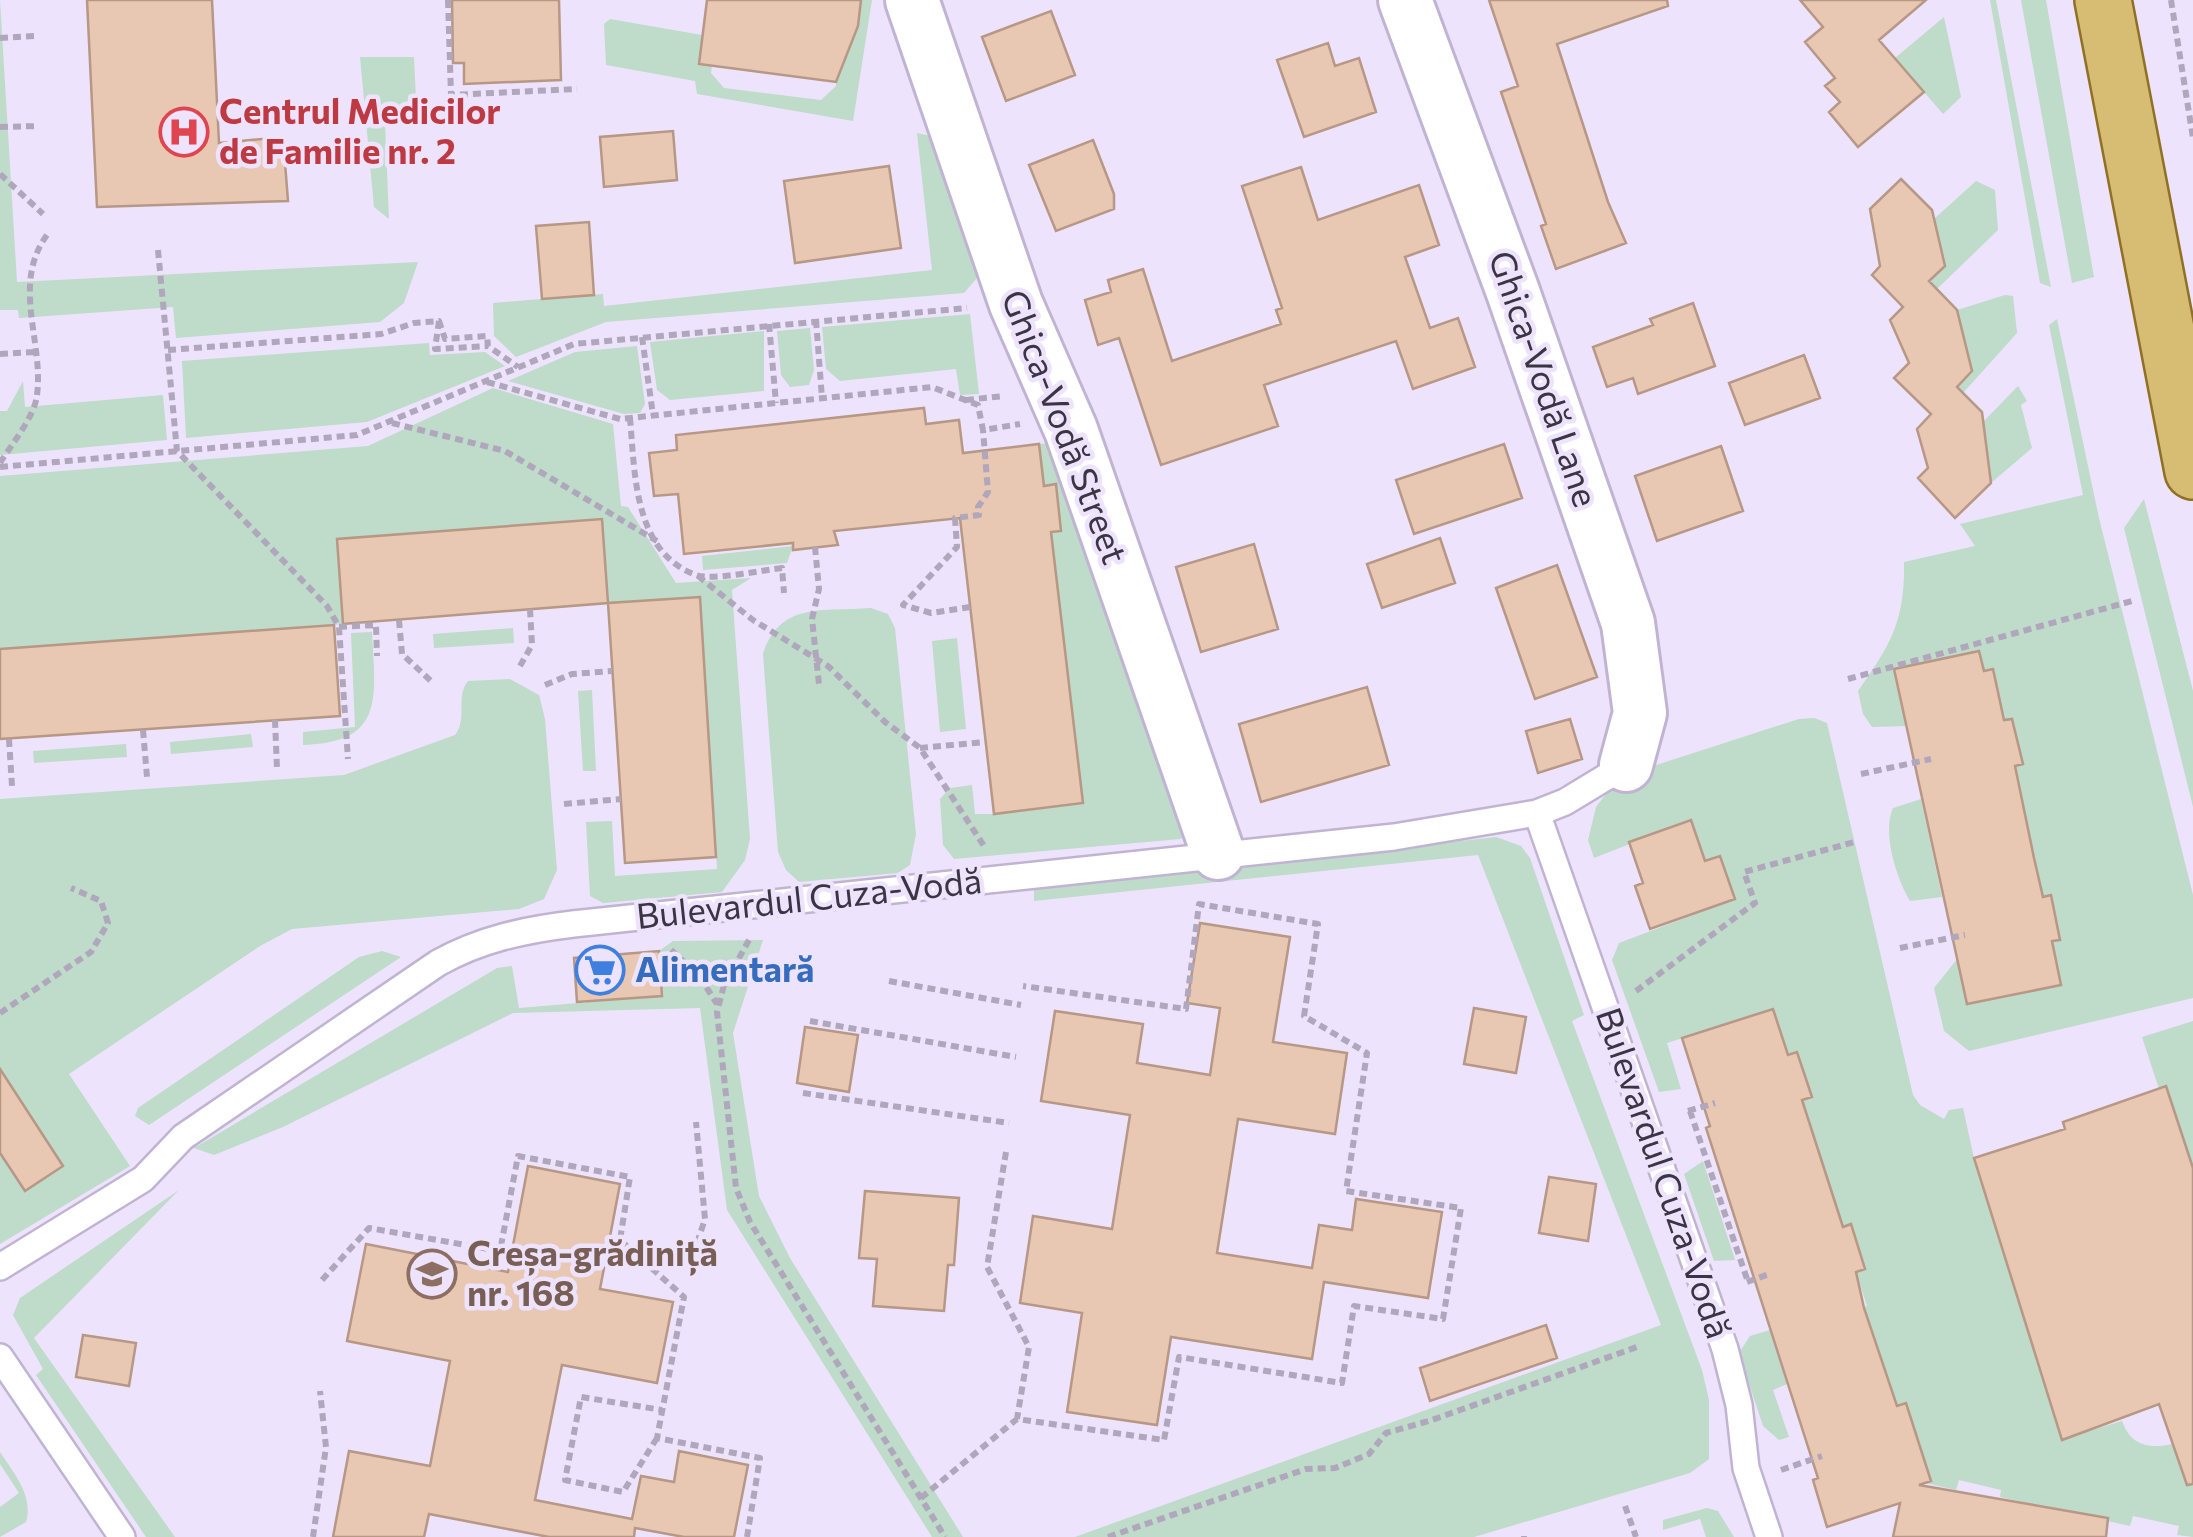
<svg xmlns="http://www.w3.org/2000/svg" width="2193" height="1537" font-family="Commissioner,sans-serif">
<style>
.green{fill:#bfdbc9}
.building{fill:#e8c7b3;stroke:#b79785;stroke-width:2.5}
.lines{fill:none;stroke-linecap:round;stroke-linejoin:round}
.service-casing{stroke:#c1b4d3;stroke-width:30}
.minor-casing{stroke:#c1b4d3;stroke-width:58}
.primary-casing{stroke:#8f7025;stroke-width:60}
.path{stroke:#b0a7bc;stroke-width:6;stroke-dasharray:8 5;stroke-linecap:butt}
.service{stroke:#fff;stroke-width:25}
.minor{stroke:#fff;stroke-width:52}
.primary{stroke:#d7bc73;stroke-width:55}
.labels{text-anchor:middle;stroke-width:9;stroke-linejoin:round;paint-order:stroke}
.health-label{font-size:35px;font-weight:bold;fill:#be3a42;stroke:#eee3fd;text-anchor:start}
.street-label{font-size:35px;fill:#3a3542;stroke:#eee3fd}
.shop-label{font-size:35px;font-weight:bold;fill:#366cbe;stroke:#eee3fd;text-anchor:start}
.education-label{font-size:35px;font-weight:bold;fill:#785e54;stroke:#eee3fd;text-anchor:start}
</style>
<rect width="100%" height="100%" fill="#eee3fd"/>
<path class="green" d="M0 0 17 282 418 262 404 303 380 322 176 338 173 307 19 318 18 310H0Z
M861 0H872L853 121 697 94 695 81 606 65 604 24 610 19 702 35 699 63 712 65 711 73 724 88 821 100 836 86 839 55Z
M1990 0H1996L2051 287 2040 283Z
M2021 0H2046L2094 277 2072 283Z
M1944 17 1961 97 1943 114 1895 58Z
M360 57H414L417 120 385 122 389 219 374 207Z
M917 133 935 137 977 278 964 293 606 322 516 357 494 336 493 303 603 294 604 306 932 270Z
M1976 181 1995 190 1998 230 1937 289 1929 281 1945 265 1934 219Z
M2005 295 2013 296 2017 333 1963 393 1957 387 1972 371 1957 310Z
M970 314 979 394 960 395 956 369 840 381 826 369 822 327Z
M2057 319 2099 518 2193 895V998L1969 1051 1944 1031 1934 988 1958 958 1968 1004 2061 984 2052 941 2060 939 2051 896 2043 897 2035 858 2024 860 2015 766 2022 764 2012 719 2004 720 1992 669H1894L1906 726 1872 727 1863 714 1858 691C1891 644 1905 621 1904 562L1975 546 1960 524 2083 495 2049 325Z
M810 328 814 370 809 385 790 387 781 375 777 331Z
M764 331V391L670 400 657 390 650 342Z
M429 343 430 355 485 352 505 366 367 422 186 438 182 361Z
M637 346 645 404 640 413 624 414 508 381 575 352Z
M23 381 25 407 163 395 167 440 0 455V411H7Z
M2018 386 2027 401 2021 405 2032 448 1991 483 1983 422Z
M493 388 613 424 621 506 628 507 676 583 751 578 732 590 750 839 745 860 722 892 603 903 590 896 586 822 612 821 615 876 717 869 700 597 608 603 601 519 337 539 343 624 0 649V476L368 446Z
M1060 442 1188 827 1181 839 954 859 943 845 940 799 950 788 972 785 975 814H994L1052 547 1051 532 1061 530 1056 485 1044 486 1039 444Z
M2144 499 2193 691V807L2124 528Z
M793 546 787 563 703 570 702 556Z
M871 608 888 614 895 628 916 834 910 865 898 873 799 882 786 870 778 852 763 654C780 601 823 612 871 608Z
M513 628 514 643 434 648 433 634Z
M372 632C375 696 386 743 303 745V732L355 727 351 633Z
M957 638 966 729 940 732 932 641Z
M510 679 539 695 545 719 557 870 544 899 519 909 292 929 260 946 69 1074 130 1166 0 1244V799L344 775 455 735C468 718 455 697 468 681Z
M592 690 596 771H583L578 691Z
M1814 718 1827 723 1913 1095 1920 1105 1944 1119 1949 1110 1963 1108 1974 1158 2062 1439 2122 1421C2131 1446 2149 1449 2173 1444L2179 1463 2193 1458V1537L2177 1535 2179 1526 2133 1516 2130 1526 2000 1497 2001 1490 1959 1480 1956 1490 1921 1482 1885 1371 1856 1310 1867 1306 1856 1272 1865 1268 1851 1225 1843 1227 1802 1100 1811 1097 1797 1053 1788 1055 1774 1009 1667 1043 1681 1089 1659 1092 1612 960 1619 943 1735 899 1719 856 1705 861 1691 820 1594 858 1588 840 1596 807 1619 777 1799 719Z
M251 734 253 747 171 754 170 742Z
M126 744 127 757 34 763 33 751Z
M1921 799 1942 897 1910 901C1896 878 1882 832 1893 808Z
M1496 837 1521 846 1530 858 1584 1015 1572 1021 1702 1370 1709 1400V1459L1690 1473 1474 1537H1075L1661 1325 1478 855 1034 901V889Z
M763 940 733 1033 759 1196 790 1258 963 1537H932L727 1210 700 1008 513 1013 283 1127 214 1155 194 1148 497 968 512 966 519 1008 661 996 659 951 673 941Z
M382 951 401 957 149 1125 135 1116 138 1108 359 957Z
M2193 1021V1185L2167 1087 2159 1089 2142 1037Z
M1703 1161 1735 1260 1714 1261 1684 1174Z
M179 1190 34 1338 175 1537H146L36 1375 43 1369 13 1315 20 1298Z
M1770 1330 1787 1384 1773 1390 1789 1437 1779 1440 1763 1426 1739 1353 1750 1336Z
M0 1452C13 1472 34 1496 26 1522L0 1537V1507L19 1493 0 1464Z
M1707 1508 1718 1511 1734 1537H1706L1700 1519 1663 1530V1520Z"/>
<path class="building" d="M87 0H212L219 143 283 137 288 201 97 207Z
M452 0H559L561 80 464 84V63H453Z
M707 0H861L858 26 836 82 699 64Z
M1489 0H1667L1668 6 1557 44 1608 202 1626 243 1556 269 1541 226 1546 224 1501 92 1518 86Z
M1800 0H1926L1879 40 1924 92 1858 147 1829 112 1840 102 1825 86 1835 78 1805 42 1823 27Z
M1051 11 1075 75 1006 101 982 37Z
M1328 43 1335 66 1359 58 1376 112 1304 137 1277 60Z
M673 131 677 180 604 187 600 137Z
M1093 140 1114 194V209L1056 231 1029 165Z
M889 166 901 248 795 263 784 181Z
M1301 167 1318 220 1419 185 1439 245 1405 257 1430 328 1458 318 1475 367 1413 389 1396 341 1264 385 1278 426 1161 465 1119 338 1098 345 1085 300 1111 292 1108 280 1143 269 1172 361 1281 324 1276 310 1282 308 1242 186Z
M1901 179 1932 210 1945 266 1929 281 1957 310 1972 371 1957 387 1982 412 1991 483 1955 518 1918 478 1928 468 1917 429 1931 414 1894 378 1909 363 1890 320 1903 307 1872 275 1880 266 1870 209Z
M589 222 594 295 542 299 536 226Z
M1693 303 1715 366 1638 394 1633 378 1607 387 1593 347 1653 325 1650 319Z
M1804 355 1820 398 1745 425 1729 383Z
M924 408 926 424 959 420 963 453 1039 444 1044 486 1056 484 1061 531 1051 532 1083 803 994 814 960 518 834 531 838 545 793 550V543L684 554 678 494 654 496 649 453 677 450 676 435Z
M1504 444 1522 498 1414 534 1396 480Z
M1721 446 1743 511 1657 541 1635 476Z
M602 519 608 603 343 624 337 539Z
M1440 538 1455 583 1382 608 1367 564Z
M1254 544 1278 629 1201 652 1176 567Z
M1557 565 1597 677 1535 699 1496 588Z
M700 597 716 857 625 863 608 603Z
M334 625 340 716 0 739V649Z
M1979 651 1984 671 1993 669 2004 720 2012 719 2023 764 2015 766 2034 858 2043 897 2051 895 2060 940 2052 941 2061 985 1967 1004 1894 669Z
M1367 687 1389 765 1261 802 1239 724Z
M1570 719 1582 759 1538 773 1526 731Z
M1691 820 1705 861 1720 856 1735 899 1650 929 1635 886 1643 883 1629 842Z
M1200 923 1290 937 1273 1042 1347 1053 1335 1134 1238 1119 1217 1253 1312 1268 1319 1225 1352 1230 1356 1199 1442 1212 1428 1298 1324 1282 1312 1359 1171 1337 1157 1425 1067 1412 1082 1313 1020 1303 1033 1216 1112 1229 1130 1115 1041 1101 1055 1011 1143 1024 1137 1063 1210 1075 1220 1008 1187 1003Z
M659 951 662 996 577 1002 574 958Z
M1474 1008 1526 1017 1516 1073 1464 1064Z
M1773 1009 1788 1055 1797 1052 1812 1097 1802 1100 1843 1227 1851 1224 1865 1269 1856 1272 1864 1308 1897 1406 1906 1403 1931 1481 1919 1485 2108 1518 2106 1537H1893L1900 1503 1827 1527 1813 1480 1818 1478 1706 1128 1710 1126 1682 1038Z
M805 1027 858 1035 849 1092 797 1083Z
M0 1069 63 1166 25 1191 0 1153Z
M2166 1086 2193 1168V1484L2187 1485 2159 1404 2062 1440 1974 1158 2065 1129 2063 1122Z
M528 1166 620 1184 600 1289 673 1302 657 1383 562 1365 535 1500 632 1519 641 1476 674 1482 679 1451 748 1465 734 1537H684L635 1528 634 1537H549L429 1514 424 1537H333L349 1451 430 1466 450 1361 347 1341 366 1244 508 1272Z
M1549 1177 1596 1184 1588 1241 1539 1233Z
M865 1191 959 1198 954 1265H948L944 1311 873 1306 877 1259 859 1258Z
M1546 1325 1557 1358 1430 1401 1420 1368Z
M83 1335 136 1343 129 1386 76 1377Z"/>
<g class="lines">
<g class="service-casing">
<path id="service" d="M1537 813 1725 1349 1739 1405 1746 1468 1769 1537
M0 1267 143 1179 183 1137 438 963C481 939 524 930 573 924L1394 837 1537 813 1565 802 1626 765
M0 1357 122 1537"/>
</g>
<g class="minor-casing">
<path id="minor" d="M912 0 1016 304 1071 430 1218 853
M1405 0 1513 292 1628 623 1640 713 1626 765"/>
</g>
<g class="primary-casing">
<path id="primary" d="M2103 0 2193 471"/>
</g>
<path class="path" d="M448 0 451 95 577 89
M2171 0 2193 138
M0 38 34 36
M0 127 39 126
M0 174 43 214
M158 250 177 451 327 606 339 627 348 759
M816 320 822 398
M439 321 435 349 488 346
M769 324 776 403
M642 337 653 415
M168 350 381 334 414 323 439 321 445 339 487 336 488 346 518 367
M0 354 34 352
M487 382 620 419 932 387 978 405 983 430 1020 424
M966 400 1004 396
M630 418C635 472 633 552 696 575 712 581 762 570 782 568L784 593
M392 423 505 451 657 541
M0 463C11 445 35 416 37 395 44 342 11 284 47 235
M0 467 357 435 574 344 967 308
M815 547 819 589 812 619 819 684
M698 576 753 620 828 666 885 722 920 748 984 846
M970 607 931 613 903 605 957 547 955 518 979 515 978 507 988 492 983 430
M399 620 402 654 431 681
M339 627 376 625 377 656
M520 666 532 645 530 609
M1848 679 2132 601
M545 685 572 674 612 671
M275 720 277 769
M143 730 147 777
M9 739 12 786
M920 748 985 742
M1861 774 1931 759
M564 804 621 799
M749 940 724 985 717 1012 736 1188 750 1222 945 1537
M1900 948 1965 935
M671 950 698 974 717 1004
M889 981 1021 1005
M1636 991 1755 903 1744 872 1858 841
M0 1013 91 952 108 923 101 901 71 888
M810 1021 1016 1057
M803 1093 1009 1123
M1688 1111 1715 1103
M1690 1111 1748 1282
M1006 1152 987 1267 1029 1347 1017 1419 1164 1440 1179 1357 1342 1383 1354 1306 1443 1319 1461 1208 1346 1191 1367 1053 1304 1016 1318 924 1199 904 1186 1009 1023 986
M649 1266 698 1240 705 1219 696 1122
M322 1280 369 1228 500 1251 518 1156 630 1177 620 1240 684 1297 657 1438 760 1458 747 1537
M1747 1282 1769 1274
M657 1438 623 1492 565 1480 581 1397 662 1410
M1781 1470 1822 1456
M921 1498 1017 1419
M1625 1506 1636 1537
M1524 1536V1537
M313 1537 326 1447 320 1391
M1108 1537 1306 1469 1335 1468 1369 1454 1386 1433 1432 1420 1637 1347"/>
<use href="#service" class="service"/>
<use href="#minor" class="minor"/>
<use href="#primary" class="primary"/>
</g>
<defs>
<g id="hospital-ring" transform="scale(2.5)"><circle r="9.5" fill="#eee3fd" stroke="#e0444e" stroke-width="1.5"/><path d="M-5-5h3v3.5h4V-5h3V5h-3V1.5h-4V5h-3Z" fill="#e0444e"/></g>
<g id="supermarket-ring" transform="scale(2.5)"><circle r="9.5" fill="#eee3fd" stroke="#3f7fe0" stroke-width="1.5"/><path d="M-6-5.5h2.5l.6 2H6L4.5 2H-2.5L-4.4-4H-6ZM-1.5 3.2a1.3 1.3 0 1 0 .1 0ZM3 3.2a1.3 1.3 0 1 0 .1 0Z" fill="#3f7fe0"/></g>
<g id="school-ring" transform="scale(2.5)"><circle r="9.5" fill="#eee3fd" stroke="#8d6e63" stroke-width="1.5"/><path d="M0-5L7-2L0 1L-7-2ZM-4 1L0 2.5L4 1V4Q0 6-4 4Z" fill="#8d6e63"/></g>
</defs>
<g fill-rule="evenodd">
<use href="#hospital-ring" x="184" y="132"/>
<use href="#supermarket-ring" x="600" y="970"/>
<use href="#school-ring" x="432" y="1274"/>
</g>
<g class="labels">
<g class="health-label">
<text x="219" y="124">Centrul Medicilor<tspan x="219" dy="40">de Familie nr. 2</tspan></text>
</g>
<g class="street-label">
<text transform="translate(1543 379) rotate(71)" y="12">Ghica-Vodă Lane</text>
<text transform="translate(1064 427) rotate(69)" y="12">Ghica-Vodă Street</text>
<text transform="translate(809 899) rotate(-6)" y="12">Bulevardul Cuza-Vodă</text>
<text transform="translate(1663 1173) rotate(71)" y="12">Bulevardul Cuza-Vodă</text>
</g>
<g class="shop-label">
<text x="635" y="982">Alimentară</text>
</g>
<g class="education-label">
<text x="467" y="1266">Creșa-grădiniță<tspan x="467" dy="40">nr. 168</tspan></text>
</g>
</g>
</svg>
